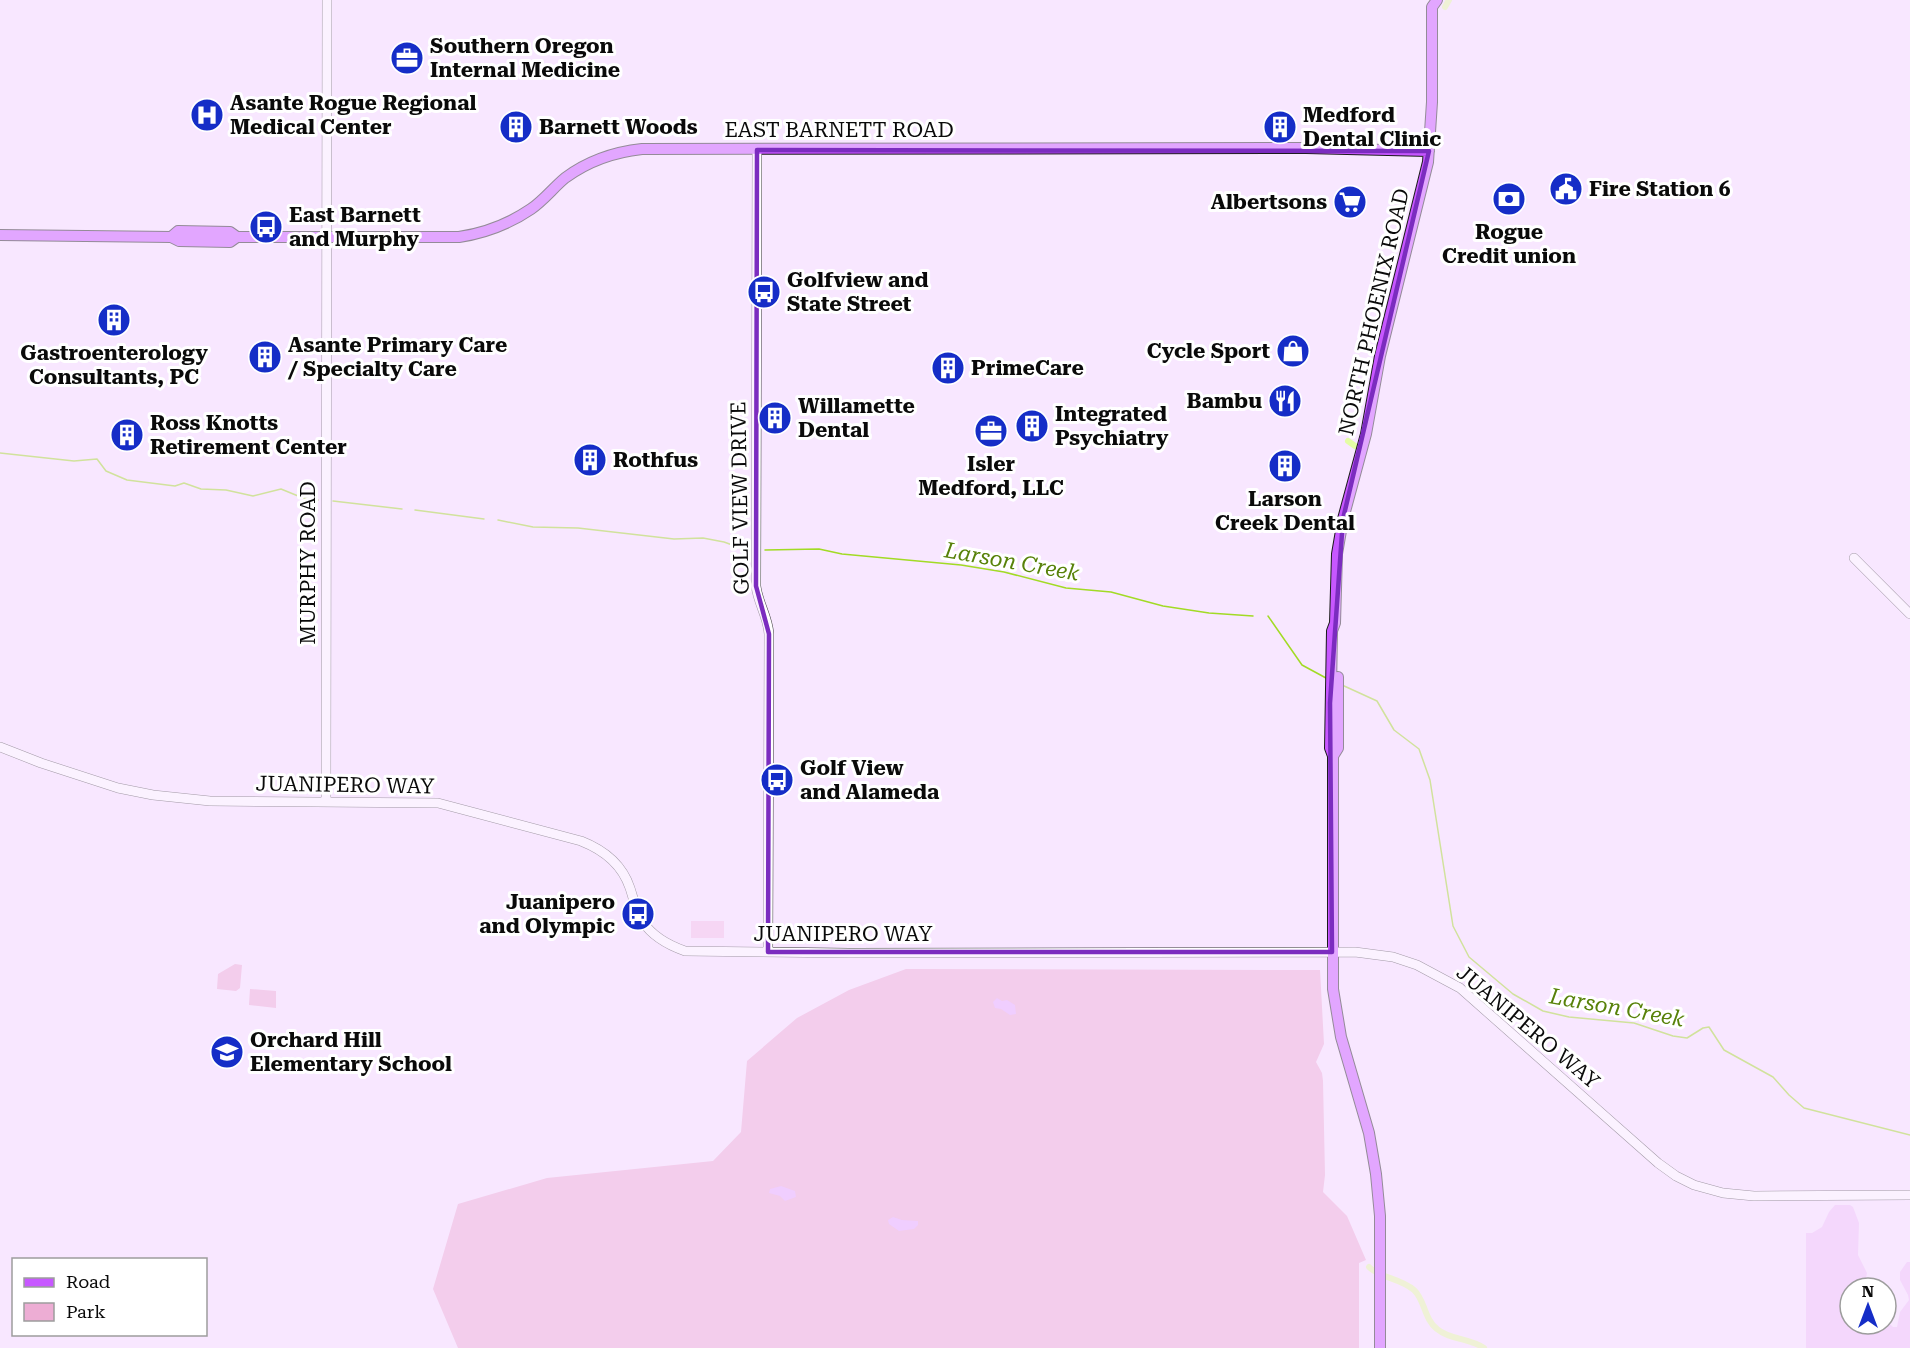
<svg xmlns="http://www.w3.org/2000/svg" width="1910" height="1348" font-family="'Roboto Serif',serif">
<style>
.farmland{fill:#efc4f8}
.green{fill:#edadd4}
.sand{fill:#e6afff}
.pitch{fill:#f3c0e6}
.lines{fill:none;stroke-linecap:round;stroke-linejoin:round}
.stream{stroke:#a2db25;stroke-width:1.5}
.canal{stroke:#e4fda5;stroke-width:6}
.minor-casing{stroke:#3d3d3d;stroke-width:10}
.major-casing{stroke:#1b1b1b;stroke-width:12}
.minor{stroke:#fff;stroke-width:9}
.major{stroke:#c757ff;stroke-width:10}
.marked{fill:none;stroke:#7b2cbf;stroke-width:4.5;stroke-linejoin:round}
.labels{text-anchor:middle;stroke-width:6;stroke-linejoin:round;paint-order:stroke}
.poi-label{font-size:21px;font-weight:bold;fill:#0a0a0a;stroke:#fff;text-anchor:start}
.street-label{font-size:21px;fill:#0a0a0a;stroke:#fff}
.water-label{font-size:22px;font-style:italic;fill:#58820a;stroke:#fff}
</style>
<rect width="100%" height="100%" fill="#f8e7ff"/>
<path class="farmland" d="M1835 1205H1850L1853 1207 1859 1223 1858 1255 1867 1273 1864 1288H1850V1324H1886V1320L1893 1327H1897L1900 1312 1909 1300 1908 1295 1900 1280V1272L1907 1262H1910V1348H1806V1233H1812L1822 1227 1829 1212Z"/>
<path class="green" d="M235 964 242 965 240 988 236 991 217 989 218 974Z
M906 969 1320 970 1324 1044 1316 1062 1322 1073 1323 1081 1325 1175 1323 1192 1347 1216 1366 1260 1359 1263V1348H458L433 1289 458 1204 547 1178 713 1161 741 1132 747 1061 797 1018 849 990Z
M250 989 276 991V1008L249 1005Z"/>
<path class="sand" d="M997 998 1002 1001 1007 1000 1015 1005 1016 1014 1010 1015 1001 1009 995 1008 993 1002Z
M781 1186 795 1191 796 1197 785 1201 780 1196 769 1193 770 1189Z
M893 1217 902 1220 918 1221V1225L914 1229 899 1231 889 1224 888 1220Z"/>
<path class="pitch" d="M691 921H724V938H691Z"/>
<g class="lines">
<path class="stream" d="M0 453 74 461 97 459 106 471 127 480 175 486 184 483 201 489 226 490 253 496 281 489 303 498 318 500
M333 501 402 509
M415 510 484 519
M498 520 533 527 578 528 674 539 703 538 724 542 746 550
M765 550 819 549 842 554 961 565 1004 572 1066 588 1111 592 1163 606 1209 613 1253 616
M1268 616 1302 665 1326 678
M1342 685 1377 701 1394 730 1419 749 1430 780 1453 926 1469 957 1513 994 1543 1011 1569 1017 1634 1023 1673 1036 1687 1038 1703 1028 1709 1027 1724 1050 1773 1077 1789 1095 1804 1108 1910 1135"/>
<path class="canal" d="M1445 7 1449 0
M1348 441 1355 446
M1369 1267C1380 1278 1400 1278 1414 1290 1425 1300 1424 1319 1437 1329 1450 1340 1470 1338 1484 1348"/>
<g class="minor-casing">
<path id="minor" d="M757 150 756 586C758 603 768 617 769 634L768 952
M1854 558 1910 614
M0 747 41 763 118 788 153 795 210 801 438 803 581 841C604 850 622 864 630 888 634 900 636 912 643 922 653 937 668 945 685 951L849 953 1355 952 1393 957 1417 965 1460 988 1658 1163 1676 1176 1694 1185 1723 1193 1754 1196 1910 1195
M326 801 327 0"/>
</g>
<g class="major-casing">
<path id="major" d="M0 235 171 237 179 241 230 242 237 237H459C485 233 509 224 531 209 544 200 553 188 565 178 588 161 614 152 642 149L1306 148 1429 151
M171 237 178 231 230 232 237 237
M1333 756 1338 748V677
M1380 1348V1216L1376 1174 1369 1133 1341 1037 1333 989V756L1330 748 1332 631 1335 623 1337 554 1343 519 1366 434 1380 356 1428 162 1432 102V7L1437 0"/>
</g>
<use href="#minor" class="minor"/>
<use href="#major" class="major"/>
</g>
<path d="M0 0H1910V1348H0ZM757 150 1429 151 1343 519 1330 703 1332 952H768L769 634 756 586Z" fill="#f8e7ff" fill-opacity=".55" fill-rule="evenodd"/>
<path class="marked" d="M757 150 1429 151 1343 519 1330 703 1332 952H768L769 634 756 586Z"/>
<defs>
<g id="office-disc" transform="scale(1.725)"><circle r="9.5" fill="#152dc7" stroke="#fff"/><path d="M-6-3h4V-5.5h4V-3h4V5H-6ZM-1-4.5V-3h2v-1.5ZM-6 0V1H6V0Z" fill="#fff"/></g>
<g id="hospital-disc" transform="scale(1.725)"><circle r="9.5" fill="#152dc7" stroke="#fff"/><path d="M-5-5h3v3.5h4V-5h3V5h-3V1.5h-4V5h-3Z" fill="#fff"/></g>
<g id="building-disc" transform="scale(1.725)"><circle r="9.5" fill="#152dc7" stroke="#fff"/><path d="M-4-6H4V6H1V3H-1V6H-4ZM-2.5-4.3h1.7v1.8h-1.7ZM.8-4.3h1.7v1.8H.8ZM-2.5-1h1.7V.8h-1.7ZM.8-1h1.7V.8H.8Z" fill="#fff"/></g>
<g id="civic-disc" transform="scale(1.725)"><circle r="9.5" fill="#152dc7" stroke="#fff"/><path d="M-.6-6.5H3V-4.5H.6V-3L4-1V1h2V6H-6V1h2V-1L-.6-3ZM-1.2 2.5V6h2.4V2.5Z" fill="#fff"/></g>
<g id="bank-disc" transform="scale(1.725)"><circle r="9.5" fill="#152dc7" stroke="#fff"/><path d="M-6-4H6V4H-6ZM0-2.3a2.3 2.3 0 1 0 0 4.6a2.3 2.3 0 1 0 0-4.6Z" fill="#fff"/></g>
<g id="supermarket-disc" transform="scale(1.725)"><circle r="9.5" fill="#152dc7" stroke="#fff"/><path d="M-6-5.5h2.5l.6 2H6L4.5 2H-2.5L-4.4-4H-6ZM-1.5 3.2a1.3 1.3 0 1 0 .1 0ZM3 3.2a1.3 1.3 0 1 0 .1 0Z" fill="#fff"/></g>
<g id="bus-disc" transform="scale(1.725)"><circle r="9.5" fill="#152dc7" stroke="#fff"/><path d="M-5-6H5V4H4V6H2V4H-2V6H-4V4H-5ZM-3.5-4V0h7V-4ZM-3.5 1.2v1.5H-2V1.2ZM2 1.2v1.5H3.5V1.2Z" fill="#fff"/></g>
<g id="shop-disc" transform="scale(1.725)"><circle r="9.5" fill="#152dc7" stroke="#fff"/><path d="M-5-2.5h2.3a2.7 3.5 0 0 1 5.4 0H5L5.5 6h-11ZM-1.5-2.5h3a1.5 2.3 0 0 0-3 0Z" fill="#fff"/></g>
<g id="restaurant-disc" transform="scale(1.725)"><circle r="9.5" fill="#152dc7" stroke="#fff"/><path d="M-5-6h1v4h1v-4h1v4h1v-4h1v5L-1.5 .5V6h-2V.5L-5-1ZM5-6V6H3V1.5H1.5Q1.5-4 5-6Z" fill="#fff"/></g>
<g id="school-disc" transform="scale(1.725)"><circle r="9.5" fill="#152dc7" stroke="#fff"/><path d="M0-5L7-2L0 1L-7-2ZM-4 1L0 2.5L4 1V4Q0 6-4 4Z" fill="#fff"/></g>
</defs>
<g fill-rule="evenodd">
<use href="#office-disc" x="407" y="58"/>
<use href="#hospital-disc" x="207" y="115"/>
<use href="#building-disc" x="516" y="127"/>
<use href="#building-disc" x="1280" y="127"/>
<use href="#civic-disc" x="1566" y="189"/>
<use href="#bank-disc" x="1509" y="199"/>
<use href="#supermarket-disc" x="1350" y="202"/>
<use href="#bus-disc" x="266" y="227"/>
<use href="#bus-disc" x="764" y="292"/>
<use href="#building-disc" x="114" y="320"/>
<use href="#shop-disc" x="1293" y="351"/>
<use href="#building-disc" x="265" y="357"/>
<use href="#building-disc" x="948" y="368"/>
<use href="#restaurant-disc" x="1285" y="401"/>
<use href="#building-disc" x="775" y="418"/>
<use href="#building-disc" x="1032" y="426"/>
<use href="#office-disc" x="991" y="431"/>
<use href="#building-disc" x="127" y="435"/>
<use href="#building-disc" x="590" y="460"/>
<use href="#building-disc" x="1285" y="466"/>
<use href="#bus-disc" x="777" y="780"/>
<use href="#bus-disc" x="638" y="914"/>
<use href="#school-disc" x="227" y="1052"/>
</g>
<g class="labels">
<g class="poi-label">
<text x="430" y="53">Southern Oregon<tspan x="430" dy="24">Internal Medicine</tspan></text>
<text x="230" y="110">Asante Rogue Regional<tspan x="230" dy="24">Medical Center</tspan></text>
<text x="1303" y="122">Medford<tspan x="1303" dy="24">Dental Clinic</tspan></text>
<text x="539" y="134">Barnett Woods</text>
<text x="1589" y="196">Fire Station 6</text>
<text x="1327" y="209" text-anchor="end">Albertsons</text>
<text x="289" y="222">East Barnett<tspan x="289" dy="24">and Murphy</tspan></text>
<text x="1509" y="239" text-anchor="middle">Rogue<tspan x="1509" dy="24">Credit union</tspan></text>
<text x="787" y="287">Golfview and<tspan x="787" dy="24">State Street</tspan></text>
<text x="288" y="352">Asante Primary Care<tspan x="288" dy="24">/ Specialty Care</tspan></text>
<text x="1270" y="358" text-anchor="end">Cycle Sport</text>
<text x="114" y="360" text-anchor="middle">Gastroenterology<tspan x="114" dy="24">Consultants, PC</tspan></text>
<text x="971" y="375">PrimeCare</text>
<text x="1262" y="408" text-anchor="end">Bambu</text>
<text x="798" y="413">Willamette<tspan x="798" dy="24">Dental</tspan></text>
<text x="1055" y="421">Integrated<tspan x="1055" dy="24">Psychiatry</tspan></text>
<text x="150" y="430">Ross Knotts<tspan x="150" dy="24">Retirement Center</tspan></text>
<text x="613" y="467">Rothfus</text>
<text x="991" y="471" text-anchor="middle">Isler<tspan x="991" dy="24">Medford, LLC</tspan></text>
<text x="1285" y="506" text-anchor="middle">Larson<tspan x="1285" dy="24">Creek Dental</tspan></text>
<text x="800" y="775">Golf View<tspan x="800" dy="24">and Alameda</tspan></text>
<text x="615" y="909" text-anchor="end">Juanipero<tspan x="615" dy="24">and Olympic</tspan></text>
<text x="250" y="1047">Orchard Hill<tspan x="250" dy="24">Elementary School</tspan></text>
</g>
<g class="street-label">
<text x="839" y="137">EAST BARNETT ROAD</text>
<text transform="translate(1374 312) rotate(-77)" y="7">NORTH PHOENIX ROAD</text>
<text transform="translate(740 498) rotate(-91)" y="7">GOLF VIEW DRIVE</text>
<text transform="translate(308 563) rotate(-90)" y="7">MURPHY ROAD</text>
<text transform="translate(345 785) rotate(1)" y="7">JUANIPERO WAY</text>
<text x="843" y="941">JUANIPERO WAY</text>
<text transform="translate(1528 1027) rotate(40)" y="7">JUANIPERO WAY</text>
</g>
<g class="water-label">
<text transform="translate(1012 561) rotate(10)" y="8">Larson Creek</text>
<text transform="translate(1617 1007) rotate(10)" y="8">Larson Creek</text>
</g>
</g>
<rect x="12" y="1258" width="195" height="78" fill="#ffffff" stroke="#9d9d9d" stroke-width="1.5"/>
<rect x="24" y="1278" width="30" height="9" fill="#c757ff" stroke="#9d9d9d" stroke-width="1.5"/>
<text x="66" y="1288" font-size="18" fill="#0a0a0a">Road</text>
<rect x="24" y="1303" width="30" height="18" fill="#edadd4" stroke="#9d9d9d" stroke-width="1.5"/>
<text x="66" y="1318" font-size="18" fill="#0a0a0a">Park</text>
<g transform="translate(1868 1306)"><circle r="28" fill="#ffffff" stroke="#9d9d9d" stroke-width="1.5"/>
<path d="M0-4.5L10 22L0 15L-10 22Z" fill="#152dc7"/>
<text y="-9" font-size="16" font-weight="bold" text-anchor="middle" fill="#0a0a0a">N</text>
</g>
</svg>
